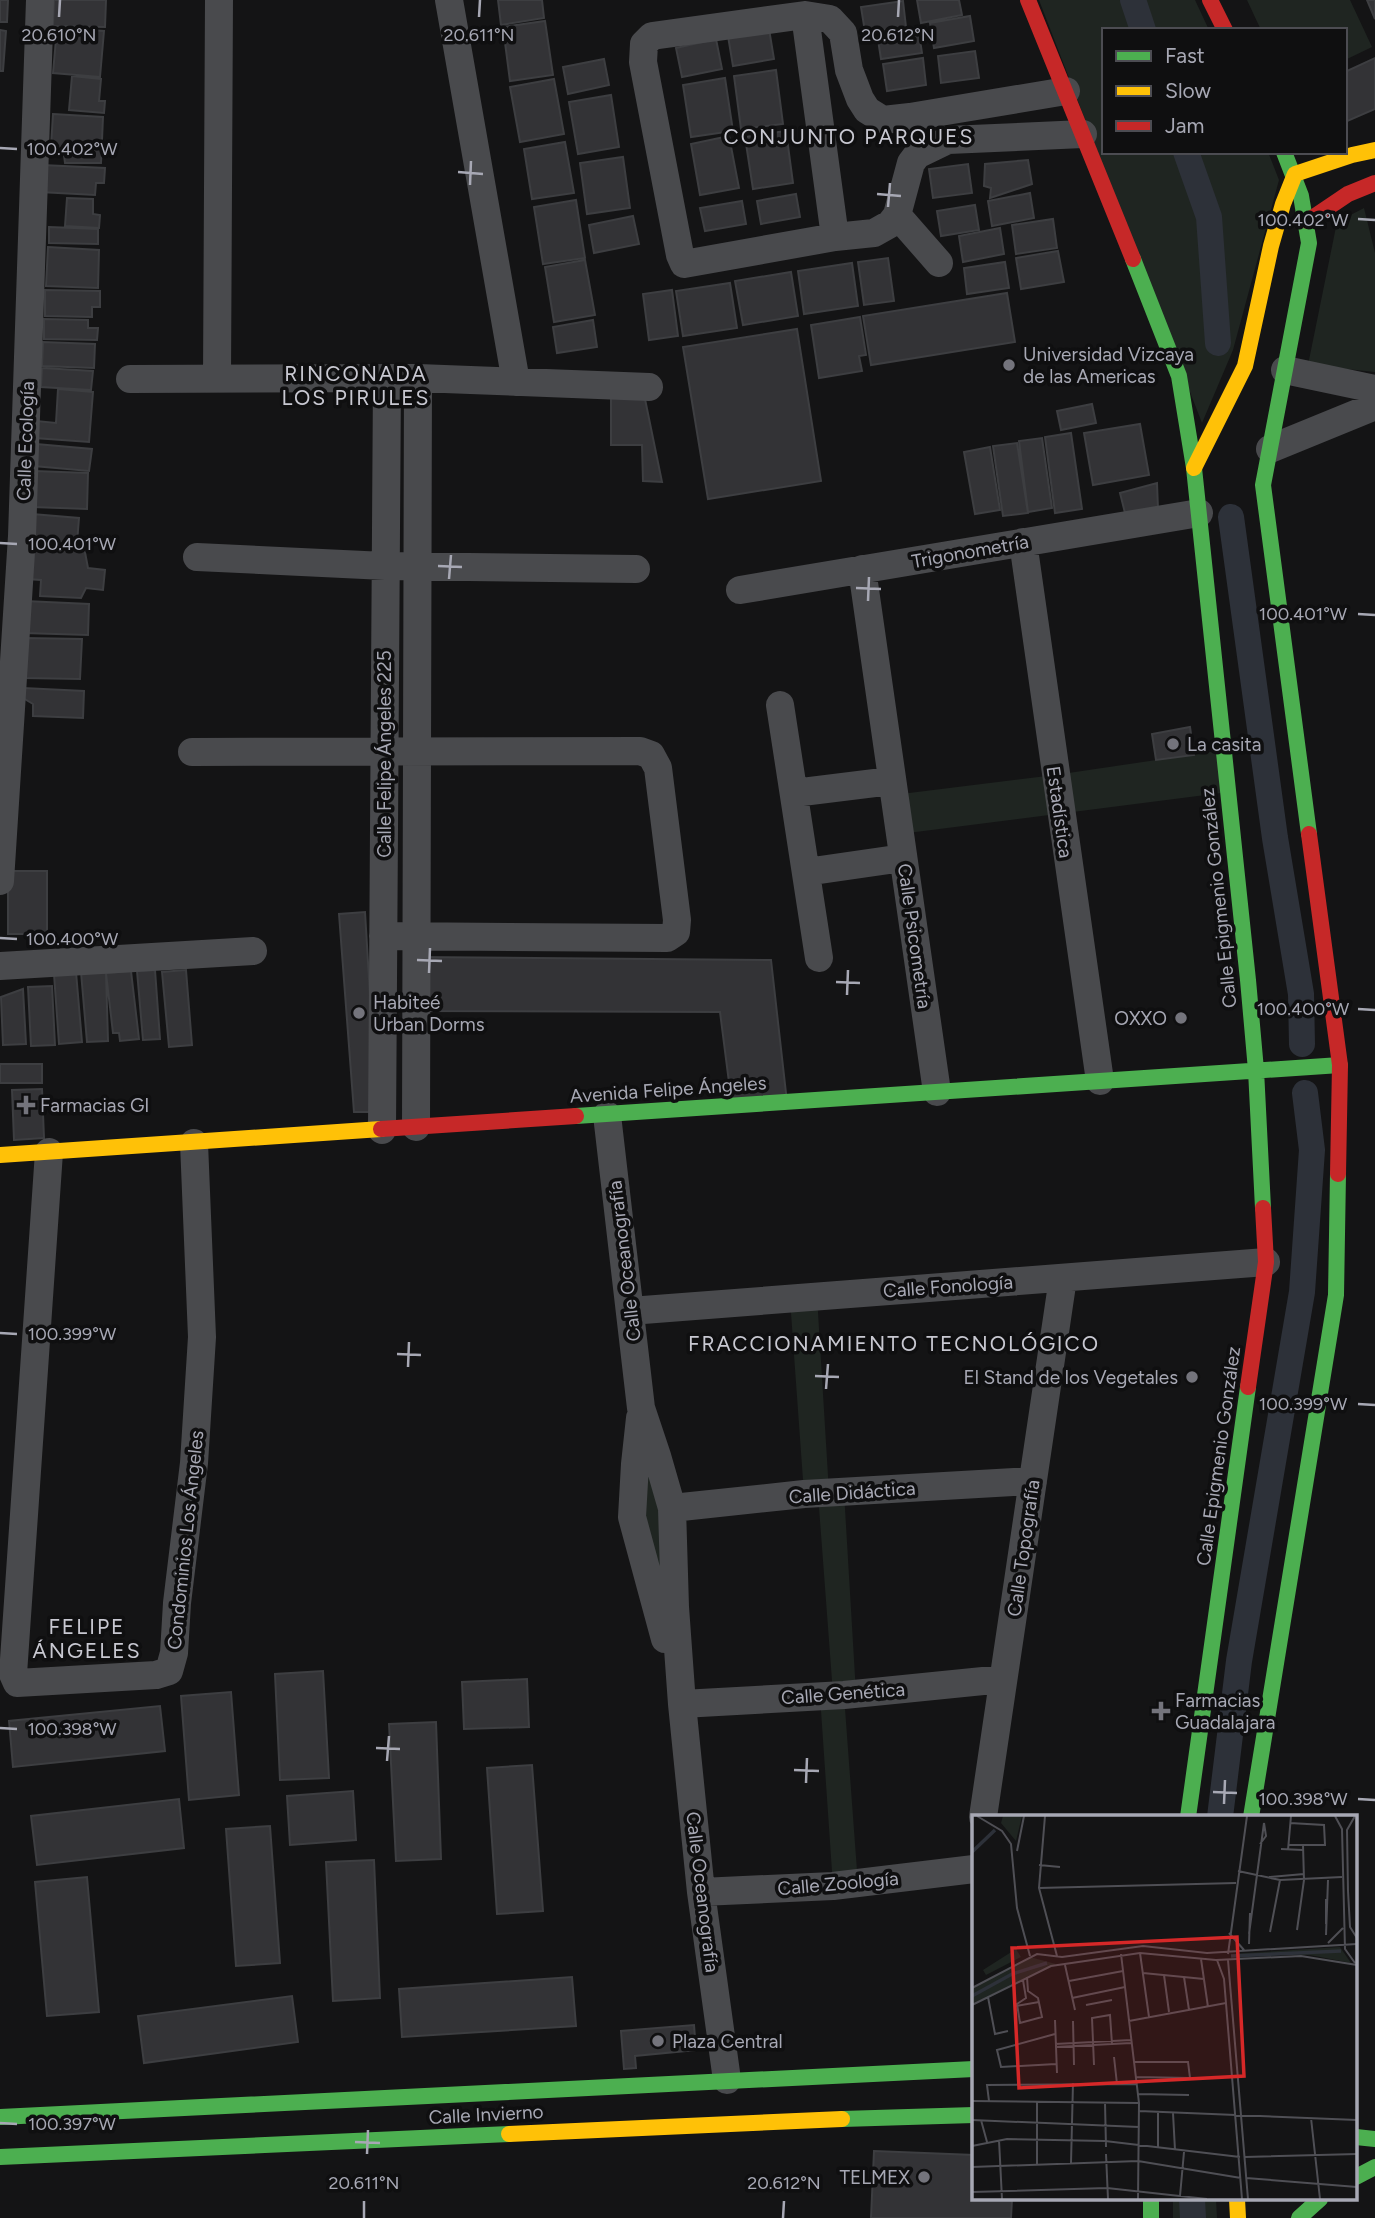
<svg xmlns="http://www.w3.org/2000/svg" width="1375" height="2218" font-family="Figtree,sans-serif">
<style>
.green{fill:#1f2521}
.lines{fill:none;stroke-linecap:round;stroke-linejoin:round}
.canal{stroke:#2d3139;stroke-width:26}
.building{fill:#333336;stroke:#3d3e41;stroke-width:2}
.street{stroke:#494a4d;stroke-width:28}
.fast{stroke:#4caf50;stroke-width:16}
.slow{stroke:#ffc107;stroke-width:16}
.jam{stroke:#c62828;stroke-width:16}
.ticks{fill:none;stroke:#a7a8b4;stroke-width:2.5}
.poi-dot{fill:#74747c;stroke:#0f0f10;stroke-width:2.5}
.labels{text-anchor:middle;stroke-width:7;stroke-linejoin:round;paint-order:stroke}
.poi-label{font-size:19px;fill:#a7a8b4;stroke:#0f0f10;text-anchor:start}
.street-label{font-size:19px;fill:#a7a8b4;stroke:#0f0f10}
.neighbourhood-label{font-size:21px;letter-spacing:2px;fill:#c8c8d1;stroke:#0f0f10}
.inset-river{fill:none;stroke:#2d3139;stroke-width:3.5}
.inset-road{fill:none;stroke:#4f4f55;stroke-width:2}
.view{fill:#d62828;fill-opacity:0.15;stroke:#d62828;stroke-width:3.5}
.inset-edge{fill:none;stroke:#a7a8b4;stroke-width:3.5}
.ticks-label{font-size:18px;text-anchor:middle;fill:#a7a8b4;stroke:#0f0f10;stroke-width:7;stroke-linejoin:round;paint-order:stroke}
</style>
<rect width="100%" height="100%" fill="#141415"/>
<path class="green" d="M1039 0H1195L1209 30H1104V152H1268L1279 180 1233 350 1202 423Z
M1247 0H1350L1372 47 1345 60V30H1261Z
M1364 208 1375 253V372L1308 365 1337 222Z
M1224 750 1229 792 900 834 893 795 1055 775Z
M817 1296 829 1492H844L856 1693 844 1695 858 1884 833 1886 820 1696 833 1694 818 1494H804L790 1299Z
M645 1443 670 1509 663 1583 638 1519Z
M1173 2199H1216L1217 2218H1173Z"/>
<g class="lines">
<path class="canal" d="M1133 0 1143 30
M1186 152 1209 217 1218 343
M1231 517 1275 838 1301 994 1302 1044
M1220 1817 1239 1661 1302 1292 1312 1150 1305 1093
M1192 2199 1193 2218"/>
</g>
<path class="building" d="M0 0H8L7 22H0Z
M54 0H106L105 27 53 26Z
M498 0H542L544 18 501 25Z
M917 0H959L962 15 921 23Z
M1367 0H1375V19Z
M903 1 906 27 865 32 861 7Z
M970 16 974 41 934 48 930 23Z
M545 21 553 75 510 81 503 27Z
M918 27 922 53 881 59 877 33Z
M57 28 104 31 100 77 53 73Z
M769 29 774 59 733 66 728 36Z
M0 30 6 31 3 71H0Z
M716 39 722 69 682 77 676 48Z
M975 51 979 78 941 83 938 56Z
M923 58 926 85 887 91 883 64Z
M1375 58V109L1345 122V72Z
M604 59 609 85 568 94 563 67Z
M776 70 783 124 741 129 734 76Z
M72 76 101 79 99 101H105L104 113 69 110Z
M725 78 733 131 691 137 683 85Z
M554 79 564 134 520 142 510 87Z
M611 95 619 147 578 154 569 102Z
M53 114 103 117 101 163H65L63 147H51Z
M786 131 793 183 753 189 745 137Z
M729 136 739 188 700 195 691 144Z
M565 142 574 193 532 199 524 149Z
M623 157 630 208 587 214 580 163Z
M1028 160 1032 184 990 198 991 188 984 186 985 164Z
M968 164 972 193 933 198 929 169Z
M42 165 105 168 104 183H96L95 195 40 192Z
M1030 193 1034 218 992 226 988 201Z
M796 194 800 217 761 224 757 201Z
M67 198 93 199V214L100 215 99 228 65 226Z
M576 200 585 258 543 264 534 207Z
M742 201 746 224 705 231 700 208Z
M975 205 979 230 941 236 937 211Z
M633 216 639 244 594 253 589 225Z
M1053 219 1057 248 1016 254 1012 225Z
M49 227 98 229V244L49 243Z
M1000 228 1004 254 963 262 959 236Z
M48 247 99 250 98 288 46 286Z
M1058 251 1064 282 1021 289 1016 258Z
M888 258 894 301 864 305 858 262Z
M585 260 595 315 554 322 545 267Z
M1005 262 1009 288 967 294 964 268Z
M852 263 858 306 804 314 798 271Z
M791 272 798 316 743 325 735 281Z
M730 283 737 328 683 336 676 291Z
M45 290 100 291V307H92V317L45 316Z
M672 290 678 336 649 340 643 294Z
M1007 293 1015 342 871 365 863 316Z
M860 317 866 355 859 356 862 371 819 378 811 325Z
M44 319 88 320V328H98L97 340 44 339Z
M593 320 597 347 557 353 553 327Z
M797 329 821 481 708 499 683 347Z
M43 342 95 344 94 368 42 366Z
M42 368 93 371 91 390 41 387Z
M58 389 93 392 89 442 35 438 37 421 56 423Z
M611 397 645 399 662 482 643 481 642 445H611Z
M1092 404 1096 423 1061 430 1057 411Z
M1140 424 1149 475 1093 485 1084 433Z
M1071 433 1082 509 1055 513 1045 437Z
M1042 438 1052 508 1028 512 1019 441Z
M1017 443 1028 513 1003 516 993 446Z
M36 444 92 449 89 471 34 466Z
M990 447 1000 510 975 514 964 452Z
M34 471 88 473 87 509 33 507Z
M1157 483 1158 509 1125 513 1120 493Z
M32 514 79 518 77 543 29 540Z
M28 544 84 547 88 568 105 570 103 590 86 588 81 598 40 596 41 580 27 579Z
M25 601 89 604 88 635 24 633Z
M25 638 82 639 80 679 24 678Z
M23 688 84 691 83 718 33 716V704L23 698Z
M1190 727 1194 755 1156 760 1152 734Z
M8 871H47V934H8Z
M365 912 377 1112H354L339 914Z
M415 957 771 960 787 1102 732 1106 720 1012 415 1011Z
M155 970 160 1039 143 1040 137 971Z
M186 970 192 1045 169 1047 162 972Z
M131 971 139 1039 120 1041 119 1033H113L106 973Z
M76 972 82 1042 59 1044 54 974Z
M81 972 106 973 108 1041 87 1042Z
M52 986 55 1045 31 1046 28 987Z
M23 989 26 1044 3 1045 1 997Z
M0 1064H42V1083H0Z
M42 1089 44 1138 14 1140 12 1090Z
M323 1671 329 1778 280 1780 275 1674Z
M527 1679 529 1727 464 1729 462 1682Z
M231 1692 239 1795 189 1800 181 1696Z
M160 1706 165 1751 13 1767 9 1721Z
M436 1722 441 1859 396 1861 389 1724Z
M532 1765 543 1911 497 1914 487 1768Z
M353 1791 356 1840 290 1845 287 1796Z
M179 1799 184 1848 37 1865 31 1816Z
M270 1826 280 1963 236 1966 226 1829Z
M374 1860 380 1998 333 2001 326 1862Z
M87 1877 99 2012 47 2016 35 1882Z
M572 1977 576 2026 402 2037 399 1989Z
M292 1996 298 2042 144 2063 138 2016Z
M694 2025 696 2050 635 2056 636 2068 624 2069 621 2031Z
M874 2151 974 2155V2199H1012L1011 2218H871Z"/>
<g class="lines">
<path class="street" d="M449 0 516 382
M805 15 835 237
M1066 91 910 117 883 120 867 110 860 99 849 70 843 33 830 19 805 15 652 36 644 44 643 62 680 255 684 264 835 237 874 233 890 224 897 215 911 163 917 155 948 140 1083 134
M897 215 939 263
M1285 370 1375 389
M217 378 219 0
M130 379 418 378 649 387
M1270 449 1375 406
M1023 542 1100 1081
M197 557 385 566 636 569
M862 569 937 1092
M740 590 1199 513
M780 705 819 958
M192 752 640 751 651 755 658 768 677 920 676 932 667 938 383 936
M794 793 891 781
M806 872 903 858
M0 881 22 536 40 0
M0 966 253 951
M607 1115 641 1408 657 1456 672 1508 675 1607 682 1704 701 1892 727 2080
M416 1127 418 378
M382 1130 387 378
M49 1152 13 1674 17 1683 156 1675 169 1671 174 1653 177 1603 194 1463 202 1337 194 1143
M630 1311 1266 1262
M640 1418 635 1464 632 1517 665 1639
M672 1508 804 1494 1033 1481
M682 1704 844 1695 1003 1679
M983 1817 1063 1278
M701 1892 833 1886 974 1869"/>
<path class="fast" d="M1284 152 1301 196 1309 243 1263 485 1309 834
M1133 259 1179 376 1194 468 1248 980 1256 1070 1263 1208
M576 1116 1340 1065
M1188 1817 1248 1387
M1251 1817 1336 1295 1338 1174
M0 2117 974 2069
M842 2119 974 2115
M1356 2137 1375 2139
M0 2157 509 2134
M1356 2177 1375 2167
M1151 2199V2218
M1299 2218 1320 2199"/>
<path class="slow" d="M1194 468 1245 366 1271 246 1283 204 1295 174 1352 155 1375 150
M0 1155 381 1129
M509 2134 842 2119
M1237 2199 1238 2218"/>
<path class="jam" d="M1028 0 1133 259
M1210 0 1225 30
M1308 221 1348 194 1375 183
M1309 834 1340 1065 1338 1174
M381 1129 576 1116
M1248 1387 1266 1262 1263 1208"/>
</g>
<path class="ticks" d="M59 17 60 0M479 17 480 0M898 17 899 0M0 148 17 149M458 172 483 174M470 185 471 161M877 194 901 196M888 207 890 183M1358 219 1375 220M0 543 17 544M438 566 462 567M449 579 451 555M856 588 881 589M868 601 869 577M1358 614 1375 615M0 938 17 939M417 960 442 961M429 973 430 948M836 982 860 983M847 995 848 970M1358 1009 1375 1010M0 1333 17 1334M397 1354 421 1355M408 1367 409 1342M815 1376 839 1377M826 1389 828 1364M1358 1404 1375 1405M0 1728 17 1729M376 1748 400 1749M387 1761 389 1736M794 1770 819 1771M806 1783 807 1758M1213 1792 1237 1793M1358 1799 1375 1800M1224 1804 1225 1780M0 2123 17 2124M355 2142 380 2143M367 2154 368 2130M364 2218V2201M783 2218 784 2201"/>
<g class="poi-dot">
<circle cx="1009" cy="365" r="7"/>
<circle cx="1173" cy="744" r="7"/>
<circle cx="359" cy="1013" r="7"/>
<circle cx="1181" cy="1018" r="7"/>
<path d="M22.5 1094.5h7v7h7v7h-7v7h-7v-7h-7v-7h7z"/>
<circle cx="1192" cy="1377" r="7"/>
<path d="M1157.5 1700.5h7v7h7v7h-7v7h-7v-7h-7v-7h7z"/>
<circle cx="658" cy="2041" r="7"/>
<circle cx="924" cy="2177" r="7"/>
</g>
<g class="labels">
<g class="poi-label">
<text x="1023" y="361">Universidad Vizcaya<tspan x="1023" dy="22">de las Americas</tspan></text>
<text x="1187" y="751">La casita</text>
<text x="373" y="1009">Habiteé<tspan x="373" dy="22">Urban Dorms</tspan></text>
<text x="1167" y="1025" text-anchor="end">OXXO</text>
<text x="40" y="1112">Farmacias GI</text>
<text x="1178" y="1384" text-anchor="end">El Stand de los Vegetales</text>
<text x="1175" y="1707">Farmacias<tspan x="1175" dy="22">Guadalajara</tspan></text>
<text x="672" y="2048">Plaza Central</text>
<text x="910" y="2184" text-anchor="end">TELMEX</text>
</g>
<g class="street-label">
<text transform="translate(25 441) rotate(-88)" y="7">Calle Ecología</text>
<text transform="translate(970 551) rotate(-10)" y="7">Trigonometría</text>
<text transform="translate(384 754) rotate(-90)" y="7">Calle Felipe Ángeles 225</text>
<text transform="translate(1060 812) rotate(82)" y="7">Estadística</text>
<text transform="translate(1218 898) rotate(-96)" y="7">Calle Epigmenio González</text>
<text transform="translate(915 936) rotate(82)" y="7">Calle Psicometría</text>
<text transform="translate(668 1089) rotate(-4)" y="7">Avenida Felipe Ángeles</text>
<text transform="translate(624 1261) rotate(-97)" y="7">Calle Oceanografía</text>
<text transform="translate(948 1286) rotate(-4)" y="7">Calle Fonología</text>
<text transform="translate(1218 1456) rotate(-82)" y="7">Calle Epigmenio González</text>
<text transform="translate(852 1492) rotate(-4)" y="7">Calle Didáctica</text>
<text transform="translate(185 1540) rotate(-84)" y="7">Condominios Los Ángeles</text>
<text transform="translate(1023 1548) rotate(-82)" y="7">Calle Topografía</text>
<text transform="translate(843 1693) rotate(-4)" y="7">Calle Genética</text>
<text transform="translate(838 1883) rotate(-5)" y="7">Calle Zoología</text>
<text transform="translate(703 1892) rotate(83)" y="7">Calle Oceanografía</text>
<text transform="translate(486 2114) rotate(-3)" y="7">Calle Invierno</text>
</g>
<g class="neighbourhood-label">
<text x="849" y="144">CONJUNTO PARQUES</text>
<text x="356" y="381">RINCONADA<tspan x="356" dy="24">LOS PIRULES</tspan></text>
<text x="894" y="1351">FRACCIONAMIENTO TECNOLÓGICO</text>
<text x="87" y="1634">FELIPE<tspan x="87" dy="24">ÁNGELES</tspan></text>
</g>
</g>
<g transform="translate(972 1815)">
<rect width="385" height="385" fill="#141415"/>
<path d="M31 1H50L44 26 29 8ZM368 132 379 148 338 140 260 139ZM44 134 49 142 14 160 11 155ZM58 142 84 149 0 189V174Z" fill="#1f2521"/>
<path class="inset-river" d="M0 37 23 15M259 141 369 136M0 181 40 159 75 148"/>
<path class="inset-road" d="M5 1 30 16 39 29 45 93 58 141M73 1 67 73 85 141M363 1 370 14 373 134 383 148M383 1 375 15 376 76 378 112 385 123M288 29 294 21 292 8M316 30H353L352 10 318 8M309 34 331 35M316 35 319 1M45 36 52 1M67 50 88 52M266 56 308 65 370 62M297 62 332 59M67 73 264 68M354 109V84M325 115 332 65 331 30M298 117 308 65M257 118 272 135M277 119 292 8M354 120 356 65M356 128 371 113M277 129 278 98M168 138 177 202M149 139 167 288 166 384M256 139 275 1M229 144 236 192M245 145 252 164 270 384M256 145 276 384M93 150 103 195M171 158 232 164M192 160 197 197M212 162 217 195M51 165 54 183 45 189 48 208 70 202 66 183 56 176 55 162M97 166 151 156M0 173 65 139 90 142 171 131 235 138 385 129M16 182 23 219 36 216M100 183 153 172M0 190 79 151 168 138 244 145 329 141 385 150M114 190 140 185M44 191 67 187M83 205 85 258M101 206 102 250M157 206 254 188M83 219 25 235 29 252 84 249M83 229 159 225M83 232 159 228M142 242 145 269M162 247H216L218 263 164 262M122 250 120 203 138 200 140 229M166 279 217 280M0 286 167 288M17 286 15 270 165 269M133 288 134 332M167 296 385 305M186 296V332M201 298 203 335M339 303 348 384M0 305 167 312M9 305 15 327M27 325 30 384M0 331 35 324 133 326 268 342M134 339 136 384M273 342 385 339M99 348 101 268M65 349V287M0 352 166 346 269 363M274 363 385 372M0 377 135 373 235 384M208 381 212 337"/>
<path class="view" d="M265 122 272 261 47 273 40 133Z"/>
<rect width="385" height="385" class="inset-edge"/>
</g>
<g class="ticks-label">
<text x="59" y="41">20.610°N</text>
<text x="479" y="41">20.611°N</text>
<text x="898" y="41">20.612°N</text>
<text x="72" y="155">100.402°W</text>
<text x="1303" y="226">100.402°W</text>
<text x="72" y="550">100.401°W</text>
<text x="1303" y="620">100.401°W</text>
<text x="72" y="945">100.400°W</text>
<text x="1303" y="1015">100.400°W</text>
<text x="72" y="1340">100.399°W</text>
<text x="1303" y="1410">100.399°W</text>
<text x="72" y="1735">100.398°W</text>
<text x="1303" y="1805">100.398°W</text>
<text x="72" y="2130">100.397°W</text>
<text x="364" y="2189">20.611°N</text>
<text x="784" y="2189">20.612°N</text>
</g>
<rect x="1102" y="28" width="245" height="126" fill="#0f0f10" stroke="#4c4c52" stroke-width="2"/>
<rect x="1116" y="51" width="35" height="10" fill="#4caf50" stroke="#4c4c52" stroke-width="2"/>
<text x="1165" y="63" font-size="21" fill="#a7a8b4">Fast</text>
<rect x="1116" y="86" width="35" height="10" fill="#ffc107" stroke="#4c4c52" stroke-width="2"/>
<text x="1165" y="98" font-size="21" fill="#a7a8b4">Slow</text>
<rect x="1116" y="121" width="35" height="10" fill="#c62828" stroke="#4c4c52" stroke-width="2"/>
<text x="1165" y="133" font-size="21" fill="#a7a8b4">Jam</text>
</svg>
